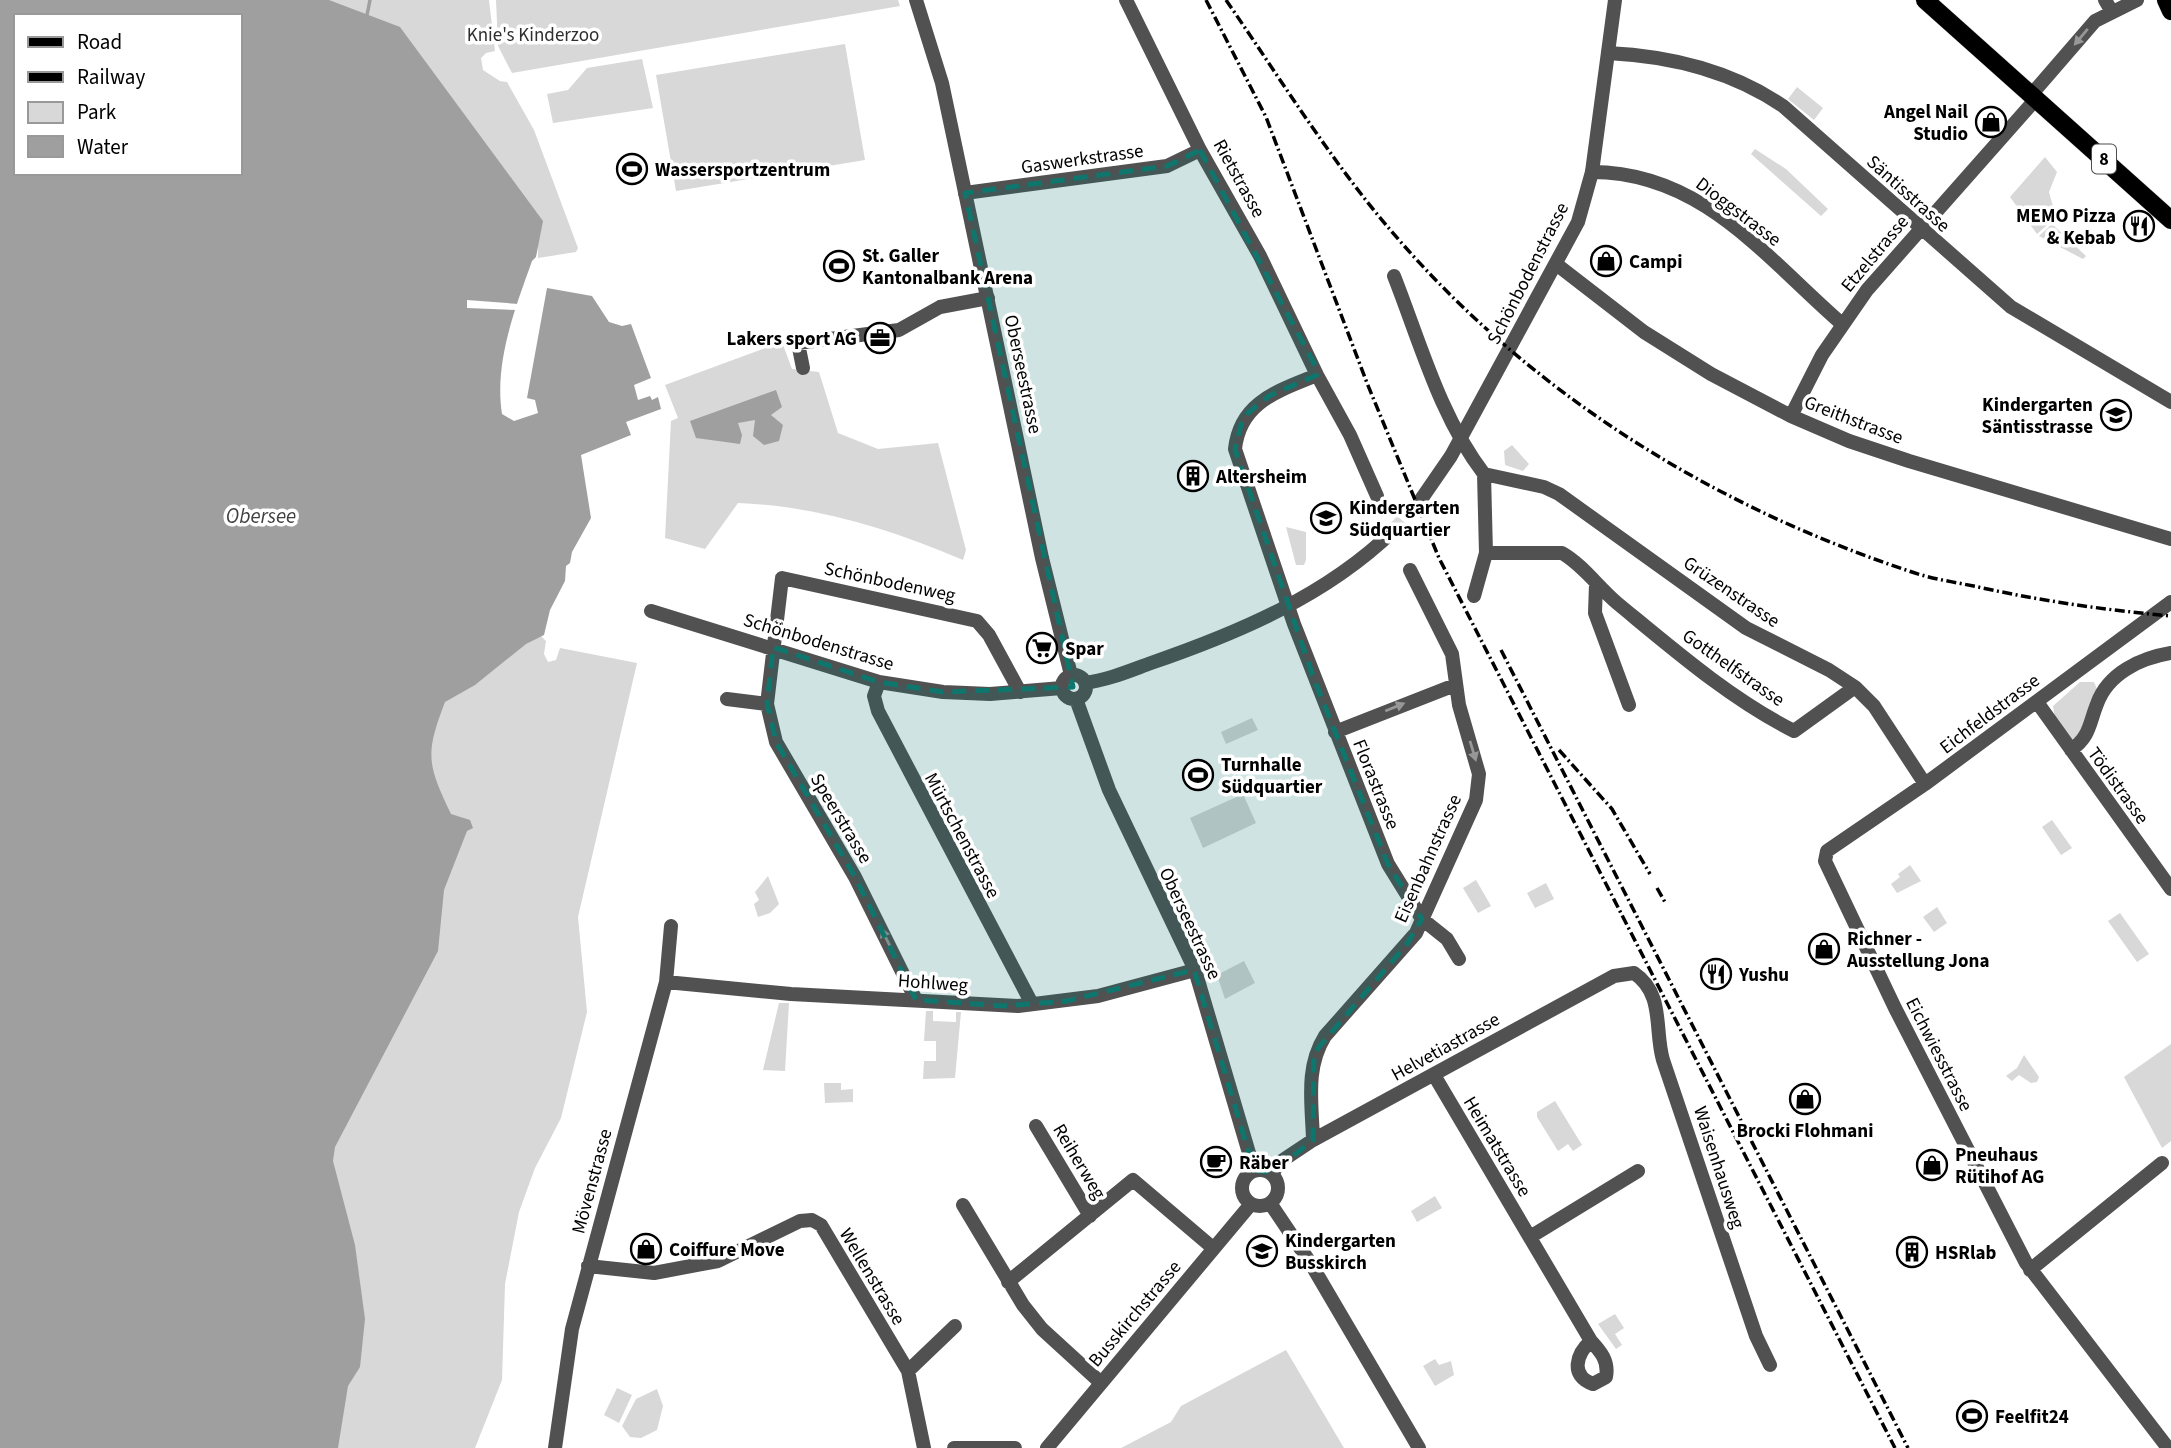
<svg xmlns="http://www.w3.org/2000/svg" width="2171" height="1448" font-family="'Source Sans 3',sans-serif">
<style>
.green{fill:#d8d8d8}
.water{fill:#9f9f9f;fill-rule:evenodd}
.pier{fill:#fff}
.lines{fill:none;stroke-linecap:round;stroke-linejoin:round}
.stream{stroke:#9f9f9f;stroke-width:3.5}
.tertiary-tunnel{stroke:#d9d9d9;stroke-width:14;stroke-dasharray:14 7;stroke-linecap:butt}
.primary-casing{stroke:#dbdbdb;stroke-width:19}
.minor{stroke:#515151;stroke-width:14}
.tertiary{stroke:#515151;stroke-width:14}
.primary{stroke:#000;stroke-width:18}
.rail{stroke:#000;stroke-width:3.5;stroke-dasharray:10 3.5 2 3.5;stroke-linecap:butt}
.oneway{fill:#979797}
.marked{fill:#0f766e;fill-opacity:0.2;stroke:#0f766e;stroke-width:5;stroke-dasharray:14 9;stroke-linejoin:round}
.labels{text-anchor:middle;stroke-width:7;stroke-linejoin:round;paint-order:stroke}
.shield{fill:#fff;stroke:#4c4c4c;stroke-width:2}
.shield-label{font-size:18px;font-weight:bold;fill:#000}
.park-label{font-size:19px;fill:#2f2f2f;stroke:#fff}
.poi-label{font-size:19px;font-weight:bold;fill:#000;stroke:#fff;text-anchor:start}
.street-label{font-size:19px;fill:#000;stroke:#fff}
.water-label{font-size:21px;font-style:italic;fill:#404040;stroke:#fff}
</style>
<rect width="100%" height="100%" fill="#fff"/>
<path class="green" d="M154 0H489L495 51 486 53 481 58 483 70 500 81 507 82 534 130 578 248 576 252 538 258V246L240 16Z
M496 0H898L900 6 512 73 498 46Z
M845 44 865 160 676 191 656 75Z
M642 59 653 108 553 123 547 94 568 90 587 68Z
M1797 87 1823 108 1814 120 1788 99Z
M1755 149 1786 169 1828 209 1821 216 1751 154Z
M2045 157 2057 172 2049 192 2056 217 2037 234 2010 197Z
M2052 224 2086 256 2083 259 2039 236Z
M782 342 792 369 819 372 838 433 878 449 938 443 966 550 963 560C890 529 817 506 738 503L705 549 665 538 671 421 678 418 665 385Z
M1512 445 1529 464 1523 471 1505 465 1504 451Z
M1286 527 1306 532V560L1304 565H1296Z
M540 635 546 641 544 654 548 662 556 660 560 648 637 663 578 917 587 1012 561 1118 535 1168 519 1212 505 1284 502 1380 475 1448H222L357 746Z
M2080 682H2094L2097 689 2081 736 2072 739 2055 719 2053 706Z
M1252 718 1258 730 1226 744 1221 732Z
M1243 794 1256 823 1203 848 1190 818Z
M2052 820 2072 848 2061 855 2042 827Z
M1910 865 1921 881 1897 893 1891 884 1900 877 1898 874Z
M768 876 779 904 770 913 758 917 754 904 759 900 755 892Z
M1476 880 1491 906 1478 913 1463 888Z
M1546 883 1554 899 1535 908 1527 893Z
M1937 907 1947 923 1934 932 1923 917Z
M2120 913 2149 954 2137 962 2108 921Z
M1244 961 1255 983 1225 999 1217 975Z
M779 1003H789L785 1071 763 1070Z
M926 1011H933V1021L956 1022V1012H961L955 1078 923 1079 924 1061H936V1041H924Z
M2171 1044V1141L2162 1148 2124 1077Z
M2024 1055 2039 1077 2037 1082 2031 1083 2019 1075 2012 1081 2006 1076 2017 1068Z
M824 1083H841V1090L853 1089V1102L825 1103Z
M1555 1101 1582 1145 1573 1151 1568 1144 1558 1151 1537 1117V1112Z
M1435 1196 1442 1208 1417 1222 1411 1211Z
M1615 1314 1624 1328 1615 1334 1622 1345 1616 1349 1598 1324Z
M1286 1350 1344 1448H1121L1171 1422 1181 1406Z
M1435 1359 1439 1365 1451 1361 1454 1375 1435 1386 1423 1366Z
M617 1388 632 1395 619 1423 604 1415Z
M657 1389 663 1406 657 1430 641 1438 630 1437 622 1426 636 1399Z"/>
<path class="water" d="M0 0H329L400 27 543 221 536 257 532 261C515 309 494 362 502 414L514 421 538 413 535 400 527 398 547 288 592 296 609 322 622 326 631 324 651 378 634 385 638 400 650 396 652 400 658 397 661 409 626 422 631 435 581 455 591 518 572 552 570 563 566 566 565 581 550 610 544 635 526 644 475 685 445 702C425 754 427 764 451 814L470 820 473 828 467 831 444 890 438 951 335 1147 333 1161 355 1245 365 1319 360 1367 348 1386 338 1448H0ZM16 16H240V173H16Z
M776 390 782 407 771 415 783 425 779 441 764 445 753 436 755 420 738 423 742 435 740 444 696 438 690 421Z"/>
<path class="pier" d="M467 300 518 304 517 310 467 308Z"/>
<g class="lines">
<path class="stream" d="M367 15 370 0"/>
<path class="tertiary-tunnel" d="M1393 531 1420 501"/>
<g class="primary-casing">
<path id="primary" d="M1925 0 2171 220
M2166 0 2171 11"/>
</g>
<path class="minor" d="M1126 0 1200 150 1260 256 1317 375 1350 435 1377 496
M2105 0 2112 12
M1608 53C1671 56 1730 70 1783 106L2011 307 2171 402
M2031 95 2095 21 2137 0
M1592 172C1702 172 1765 257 1842 324
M965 193 1167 166 1200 150
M1556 264 1644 332 1711 374 1791 416 1849 441 1909 461 2171 539
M1394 276C1420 342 1440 417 1484 474L1544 487 1559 494 1746 628 1829 670 1855 687 1874 706 1925 784
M803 368 798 343 899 330 940 307 988 298
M1317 375C1278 391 1240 402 1235 449L1294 624 1388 864 1422 919 1447 939 1459 959
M1791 416 1822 355 1867 290 2036 99
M1486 553H1562C1583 565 1598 587 1617 603 1673 649 1729 698 1794 731L1855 687
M1596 584 1595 613 1629 705
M1474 596 1486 553 1484 474
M651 611 879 682 943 692 990 694 1062 688
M879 682 874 696 878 711 1031 1002
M727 699 767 704
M2037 702 2171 889
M1335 732 1455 685
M2071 750C2090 737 2089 724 2097 704 2108 673 2141 658 2171 653
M666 982 791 994 1018 1006 1098 996 1195 970
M916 1000 855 877 776 742 767 704 782 578 977 621 989 635 1020 692
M1434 1075 1591 1341C1601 1352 1609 1361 1606 1377L1593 1384C1569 1376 1577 1353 1591 1341
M1036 1126 1090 1216
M1313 1140C1312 1103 1305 1068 1325 1036L1416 933 1476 800 1479 774 1459 705 1452 654 1410 570
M1272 1173 1283 1160 1313 1140 1614 976 1634 973C1665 994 1654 1030 1663 1060L1756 1336 1770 1365
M963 1205 1023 1305 1042 1329 1100 1382
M1530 1237 1638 1171
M588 1266 654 1273 718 1261 800 1221 812 1220 821 1225 908 1371 924 1448
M2030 1270 2162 1163
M1008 1282 1133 1180 1213 1248
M908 1371 955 1326
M555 1448 572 1329 666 982 671 926
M954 1448H1015
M2168 1448 2026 1263 1895 1008 1825 861 1827 851 1925 784 2171 602"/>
<path class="tertiary" d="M916 0 942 83 1042 558 1071 675
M1420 501 1451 456 1578 222 1592 172 1615 0
M1062 687a12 12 0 1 1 24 0a12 12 0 1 1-24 0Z
M1085 683C1108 680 1129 671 1151 663 1238 633 1326 596 1393 531
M1076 699 1109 790 1195 970 1254 1170
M1242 1188a18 18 0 1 1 36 0a18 18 0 1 1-36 0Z
M1270 1203 1311 1264 1419 1448
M1047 1448 1251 1204"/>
<use href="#primary" class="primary"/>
<path class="rail" d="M1206 0 1266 117 1367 383 1439 558 1895 1448
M1226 0C1282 81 1334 166 1399 240 1535 396 1713 506 1909 571 1931 579 1955 582 1978 587 2042 601 2105 610 2171 616
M1501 650 1908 1448
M1559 750 1612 809 1650 874
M1657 888 1666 904"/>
</g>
<defs><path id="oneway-solid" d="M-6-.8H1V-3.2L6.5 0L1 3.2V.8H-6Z" transform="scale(1.75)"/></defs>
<g class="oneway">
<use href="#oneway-solid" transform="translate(2081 37) rotate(130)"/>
<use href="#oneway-solid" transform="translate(1395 707) rotate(-22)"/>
<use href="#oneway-solid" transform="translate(1473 751) rotate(73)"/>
<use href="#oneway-solid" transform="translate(886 938) rotate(-117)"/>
</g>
<path class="marked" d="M1200 150 1316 367 1317 375 1269 396 1243 417 1235 449 1314 679 1388 864 1422 919 1407 944 1314 1053 1313 1140 1272 1173 1254 1170 1194 970 1067 1001 1005 1006 916 1000 855 877 776 742 767 704 773 647 879 682 943 692 1073 687 965 193 1167 166Z"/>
<defs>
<g id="shop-ring" transform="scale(1.575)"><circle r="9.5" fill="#fff" stroke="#000" stroke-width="1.5"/><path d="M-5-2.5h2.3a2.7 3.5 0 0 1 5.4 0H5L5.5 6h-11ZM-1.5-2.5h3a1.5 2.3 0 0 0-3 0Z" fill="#000"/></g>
<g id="stadium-ring" transform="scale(1.575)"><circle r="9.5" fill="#fff" stroke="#000" stroke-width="1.5"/><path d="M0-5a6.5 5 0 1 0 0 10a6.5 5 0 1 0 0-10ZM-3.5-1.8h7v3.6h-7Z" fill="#000"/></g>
<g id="restaurant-ring" transform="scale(1.575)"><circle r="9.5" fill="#fff" stroke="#000" stroke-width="1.5"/><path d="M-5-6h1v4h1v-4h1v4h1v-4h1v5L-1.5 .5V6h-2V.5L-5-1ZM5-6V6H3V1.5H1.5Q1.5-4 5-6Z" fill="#000"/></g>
<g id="office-ring" transform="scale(1.575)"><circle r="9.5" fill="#fff" stroke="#000" stroke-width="1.5"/><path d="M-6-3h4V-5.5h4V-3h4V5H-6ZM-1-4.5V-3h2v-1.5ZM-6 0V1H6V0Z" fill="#000"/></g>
<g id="school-ring" transform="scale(1.575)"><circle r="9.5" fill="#fff" stroke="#000" stroke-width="1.5"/><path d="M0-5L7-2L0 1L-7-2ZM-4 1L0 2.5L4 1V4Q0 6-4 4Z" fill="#000"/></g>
<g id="building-ring" transform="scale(1.575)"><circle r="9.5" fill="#fff" stroke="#000" stroke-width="1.5"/><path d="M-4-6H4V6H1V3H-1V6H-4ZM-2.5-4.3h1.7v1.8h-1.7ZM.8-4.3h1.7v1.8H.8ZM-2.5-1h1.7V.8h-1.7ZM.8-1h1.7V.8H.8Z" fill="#000"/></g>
<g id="supermarket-ring" transform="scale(1.575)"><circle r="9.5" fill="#fff" stroke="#000" stroke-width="1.5"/><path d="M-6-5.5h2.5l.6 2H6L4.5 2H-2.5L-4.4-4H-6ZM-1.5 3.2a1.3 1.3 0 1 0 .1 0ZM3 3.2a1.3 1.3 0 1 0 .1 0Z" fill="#000"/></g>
<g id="cafe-ring" transform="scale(1.575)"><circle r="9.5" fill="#fff" stroke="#000" stroke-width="1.5"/><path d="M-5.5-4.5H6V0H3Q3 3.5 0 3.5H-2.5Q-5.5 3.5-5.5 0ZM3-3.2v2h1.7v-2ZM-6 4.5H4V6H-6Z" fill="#000"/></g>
</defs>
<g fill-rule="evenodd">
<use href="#shop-ring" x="1991" y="122"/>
<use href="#stadium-ring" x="632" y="169"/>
<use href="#restaurant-ring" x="2139" y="226"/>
<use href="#shop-ring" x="1606" y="261"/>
<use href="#stadium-ring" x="839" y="266"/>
<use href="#office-ring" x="880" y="338"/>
<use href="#school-ring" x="2116" y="415"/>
<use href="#building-ring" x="1193" y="476"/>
<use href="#school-ring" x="1326" y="518"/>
<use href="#supermarket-ring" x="1042" y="648"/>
<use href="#stadium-ring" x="1198" y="775"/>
<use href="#shop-ring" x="1824" y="949"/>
<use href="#restaurant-ring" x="1716" y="974"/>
<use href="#shop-ring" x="1805" y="1099"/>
<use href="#cafe-ring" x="1216" y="1162"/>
<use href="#shop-ring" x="1932" y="1165"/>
<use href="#shop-ring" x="646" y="1249"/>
<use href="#school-ring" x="1262" y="1251"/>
<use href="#building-ring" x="1912" y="1252"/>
<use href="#stadium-ring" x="1972" y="1416"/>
</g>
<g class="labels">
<rect class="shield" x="2092" y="144.5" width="24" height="29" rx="5"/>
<g class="shield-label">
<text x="2104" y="165">8</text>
</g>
<g class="park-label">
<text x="533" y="41">Knie's Kinderzoo</text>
</g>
<g class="poi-label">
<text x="1968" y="118" text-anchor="end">Angel Nail<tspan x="1968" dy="22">Studio</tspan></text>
<text x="655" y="176">Wassersportzentrum</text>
<text x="2116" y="222" text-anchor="end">MEMO Pizza<tspan x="2116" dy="22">&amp; Kebab</tspan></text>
<text x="862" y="262">St. Galler<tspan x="862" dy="22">Kantonalbank Arena</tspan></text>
<text x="1629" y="268">Campi</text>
<text x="857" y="345" text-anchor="end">Lakers sport AG</text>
<text x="2093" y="411" text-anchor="end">Kindergarten<tspan x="2093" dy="22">Säntisstrasse</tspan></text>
<text x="1216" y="483">Altersheim</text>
<text x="1349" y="514">Kindergarten<tspan x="1349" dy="22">Südquartier</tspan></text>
<text x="1065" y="655">Spar</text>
<text x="1221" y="771">Turnhalle<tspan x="1221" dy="22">Südquartier</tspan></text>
<text x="1847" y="945">Richner -<tspan x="1847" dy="22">Ausstellung Jona</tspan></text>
<text x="1739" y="981">Yushu</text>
<text x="1805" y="1137" text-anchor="middle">Brocki Flohmani</text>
<text x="1955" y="1161">Pneuhaus<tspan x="1955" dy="22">Rütihof AG</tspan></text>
<text x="1239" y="1169">Räber</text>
<text x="1285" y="1247">Kindergarten<tspan x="1285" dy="22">Busskirch</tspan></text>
<text x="669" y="1256">Coiffure Move</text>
<text x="1935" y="1259">HSRlab</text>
<text x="1995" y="1423">Feelfit24</text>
</g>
<g class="street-label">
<text transform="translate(1082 158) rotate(-8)" y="7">Gaswerkstrasse</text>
<text transform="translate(1240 178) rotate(61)" y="7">Rietstrasse</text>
<text transform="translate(1909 193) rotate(42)" y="7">Säntisstrasse</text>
<text transform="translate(1739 211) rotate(37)" y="7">Dioggstrasse</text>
<text transform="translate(1874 253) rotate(-50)" y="7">Etzelstrasse</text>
<text transform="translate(1527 273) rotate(-63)" y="7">Schönbodenstrasse</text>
<text transform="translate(1024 374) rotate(78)" y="7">Oberseestrasse</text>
<text transform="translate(1854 419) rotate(21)" y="7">Greithstrasse</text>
<text transform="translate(890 581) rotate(12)" y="7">Schönbodenweg</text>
<text transform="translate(1732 591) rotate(34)" y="7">Grüzenstrasse</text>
<text transform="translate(819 641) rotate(17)" y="7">Schönbodenstrasse</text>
<text transform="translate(1734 667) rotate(35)" y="7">Gotthelfstrasse</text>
<text transform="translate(1989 713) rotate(-37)" y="7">Eichfeldstrasse</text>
<text transform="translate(1377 784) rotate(68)" y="7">Florastrasse</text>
<text transform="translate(2119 785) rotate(54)" y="7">Tödistrasse</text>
<text transform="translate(842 818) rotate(59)" y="7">Speerstrasse</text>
<text transform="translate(963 835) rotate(62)" y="7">Mürtschenstrasse</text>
<text transform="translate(1427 858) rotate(-66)" y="7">Eisenbahnstrasse</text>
<text transform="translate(1191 923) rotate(65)" y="7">Oberseestrasse</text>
<text transform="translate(933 982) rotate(4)" y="7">Hohlweg</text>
<text transform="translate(1445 1046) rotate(-29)" y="7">Helvetiastrasse</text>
<text transform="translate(1940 1054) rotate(63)" y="7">Eichwiesstrasse</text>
<text transform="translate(1498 1146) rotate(59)" y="7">Heimatstrasse</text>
<text transform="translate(1080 1161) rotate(59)" y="7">Reiherweg</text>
<text transform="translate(1720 1167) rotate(72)" y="7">Waisenhausweg</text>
<text transform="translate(591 1181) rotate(-75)" y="7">Mövenstrasse</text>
<text transform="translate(873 1276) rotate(59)" y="7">Wellenstrasse</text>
<text transform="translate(1134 1313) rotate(-50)" y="7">Busskirchstrasse</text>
</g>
<g class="water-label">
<text x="261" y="523">Obersee</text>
</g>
</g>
<rect x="14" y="14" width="228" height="161" fill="#ffffff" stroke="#999999" stroke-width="2"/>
<rect x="28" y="37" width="35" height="10" fill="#000000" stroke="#999999" stroke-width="2"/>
<text x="77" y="49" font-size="21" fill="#000000">Road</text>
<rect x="28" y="72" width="35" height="10" fill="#000000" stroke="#999999" stroke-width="2"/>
<text x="77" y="84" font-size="21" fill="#000000">Railway</text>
<rect x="28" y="102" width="35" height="21" fill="#d8d8d8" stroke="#999999" stroke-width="2"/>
<text x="77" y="119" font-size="21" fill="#000000">Park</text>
<rect x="28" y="136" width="35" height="21" fill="#9f9f9f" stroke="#999999" stroke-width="2"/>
<text x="77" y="154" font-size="21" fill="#000000">Water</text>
</svg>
